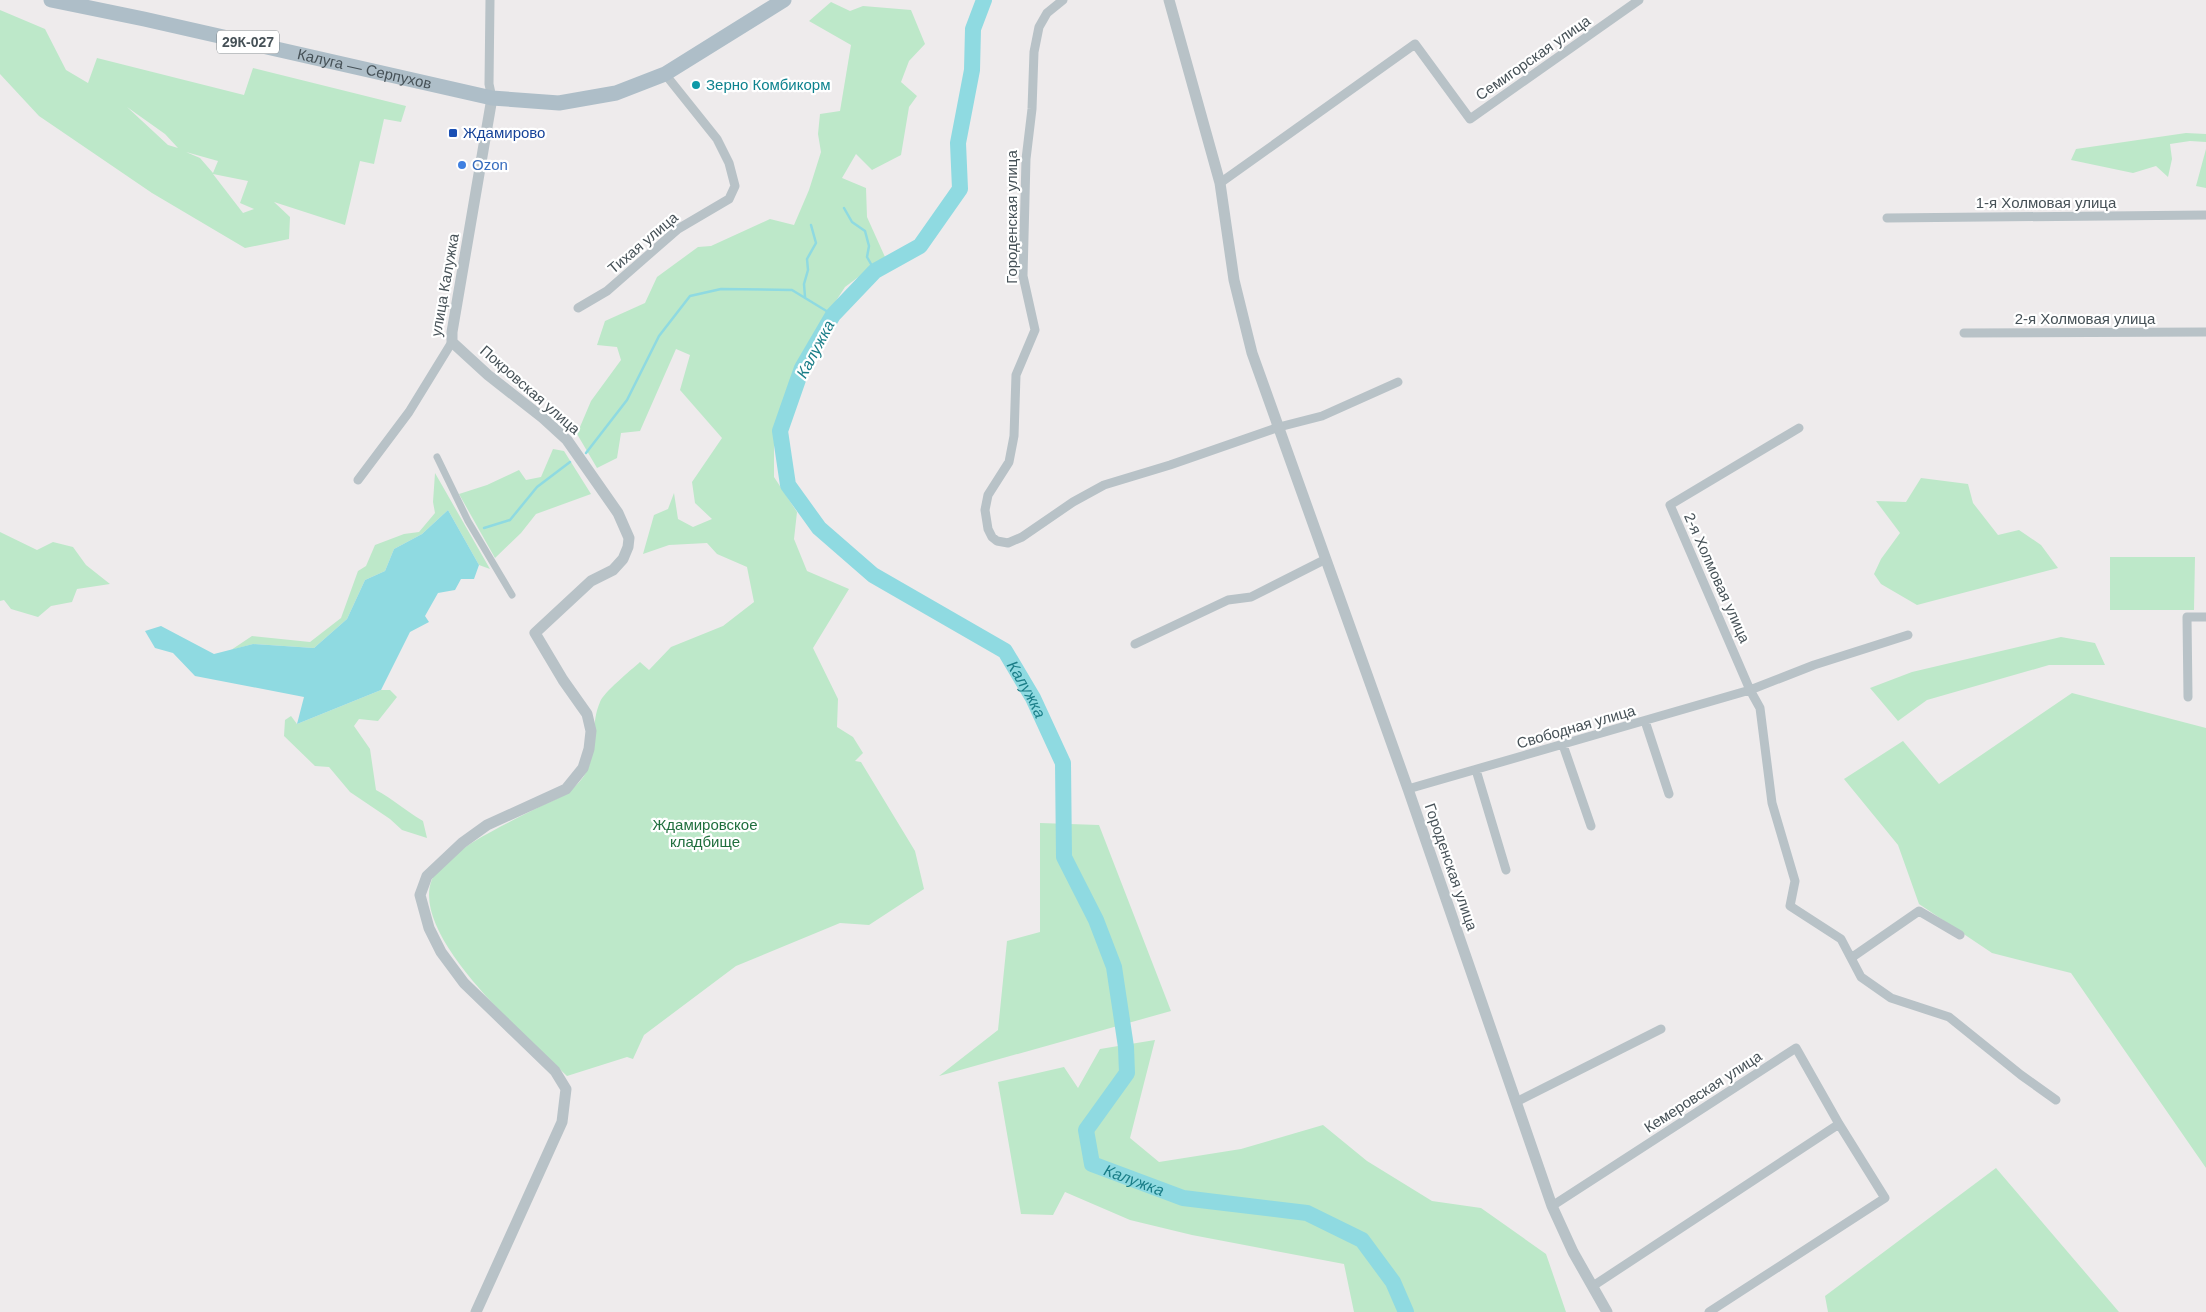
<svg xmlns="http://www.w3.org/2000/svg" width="2206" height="1312" font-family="Helvetica,sans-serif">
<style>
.green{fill:#bde8c9;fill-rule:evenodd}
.water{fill:#8fdae1}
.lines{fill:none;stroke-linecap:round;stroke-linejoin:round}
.stream{stroke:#8fdae1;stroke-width:2.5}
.river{stroke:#8fdae1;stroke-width:16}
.pedestrian{stroke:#b8c2c7;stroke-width:7}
.minor{stroke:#b8c2c7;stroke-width:9}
.tertiary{stroke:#b8c2c7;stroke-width:11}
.primary{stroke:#aebec8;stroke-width:15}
.culture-dot{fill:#0f9aa8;stroke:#fff;stroke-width:2}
.transit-dot{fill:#1a4fb4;stroke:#fff;stroke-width:2}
.shop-dot{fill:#3f7fe0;stroke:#fff;stroke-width:2}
.labels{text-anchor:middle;stroke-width:4.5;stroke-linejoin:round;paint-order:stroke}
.shield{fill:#fff;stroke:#7e8589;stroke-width:1}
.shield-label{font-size:14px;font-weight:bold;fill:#465157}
.street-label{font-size:15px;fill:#465157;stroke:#fff}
.culture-label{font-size:15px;fill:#0d838f;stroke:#fff;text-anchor:start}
.transit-label{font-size:15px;fill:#164399;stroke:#fff;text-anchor:start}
.shop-label{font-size:15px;fill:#366cbe;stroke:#fff;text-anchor:start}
.park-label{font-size:15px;fill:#206f3e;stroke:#fff}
.water-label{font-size:16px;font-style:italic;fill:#1a7e88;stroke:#fff}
</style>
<rect width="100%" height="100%" fill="#eeebec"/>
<path class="green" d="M831 2 850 11 863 6 911 10 925 44 909 61 901 82 917 96 909 107 901 155 872 170 856 154 842 178 866 188 867 217 885 257 845 287 807 345 774 429V477L797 512 794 539 807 571 849 589 813 648 838 699 837 727 853 737 863 753 855 761 861 762 915 851 924 889 869 925 840 923 736 966 644 1035 633 1059 627 1057 567 1076C531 1040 387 920 441 866 466 842 508 823 539 807 549 802 563 797 572 789 603 764 587 732 600 702 603 693 631 670 640 662L649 670 671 647 723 626 754 602 747 567 717 554 707 543 669 545 643 554 654 515 668 509 674 493 678 519 693 527 712 519 695 503 692 482 722 438 680 390 690 355 676 349 640 431 621 433 617 458 597 468 577 434 591 401 621 360 617 347 597 345 605 321 645 303 657 277 698 247 711 246 770 219 794 225 809 190 821 152 818 134 820 114 840 111 851 45 809 21Z
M0 10 45 29 66 70 88 83 97 58 244 95 253 68 406 106 401 122 384 119 374 164 360 161 345 225 274 202 290 217 289 239 245 248 152 193 39 116 0 74ZM127 107 165 134 178 148 168 145ZM186 152 218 161 213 173 200 158ZM213 174 248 181 240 203 254 209 243 213Z
M2186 133 2206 134V142L2190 141 2170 144 2172 159 2168 177 2156 166 2133 173 2071 160 2076 149Z
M2206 149V188L2196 186Z
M553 449 564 451 591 494 536 514 521 533 495 558 459 494 487 485 519 470 526 480 541 477Z
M435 473 490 569 479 565 448 510 422 534 394 549 385 571 365 580 347 619 314 648 253 644 231 650 252 636 310 642 341 618 358 571 366 566 375 545 404 534 419 532 435 513 433 502Z
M1921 478 1968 484 1973 503 1998 535 2019 530 2041 545 2058 568 1917 605 1881 584 1874 574 1881 559 1900 533 1876 501 1906 502Z
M0 532 37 550 53 542 73 547 86 565 110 584 77 589 72 602 51 606 38 617 11 609 4 600 0 601Z
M2110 557H2195L2194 610H2110Z
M2061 637 2095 643 2105 665H2049L1927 700 1898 721 1870 688 1912 672Z
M381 690H390L397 697 378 721 359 719 354 726 370 749 376 790C393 799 406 811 423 821L427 838 402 830 390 819 350 792 329 767 315 766 284 736 285 720 291 716 297 724Z
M2072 693 2206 728V1168L2071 973 1992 953 1919 904 1898 845 1844 779 1903 741 1939 784Z
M1040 823 1099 825 1171 1011 939 1076 998 1030 1007 941 1040 932Z
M1155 1040 1130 1138 1159 1162 1241 1149 1323 1125 1367 1161 1432 1201 1481 1208 1546 1254 1566 1312H1354L1344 1264 1192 1235 1130 1220 1065 1192 1053 1215 1021 1214 998 1082 1064 1067 1078 1088 1100 1049Z
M1996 1168 2119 1312H1828L1825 1296Z"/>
<path class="water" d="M448 510 479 565 474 579H461L455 590 438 593 425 616 429 622 410 632 381 690 297 724 304 697 195 676 173 653 155 648 145 631 161 626 214 654 253 644 314 648 347 619 365 580 385 571 394 549 422 534Z"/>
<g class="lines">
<path class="stream" d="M844 208 852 222 865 231 869 246 867 257 875 271
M805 297 804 284 808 270 807 259 816 243 811 225
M586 453 627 400 659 336 690 296 721 289 792 290 833 315
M484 528 510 520 537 487 570 462"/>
<path class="river" id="s1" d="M984 0 973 29 972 70 958 143 960 189 920 246 875 271 833 315 802 368 780 431 788 485 819 528 873 575 1005 651 1033 698 1063 763 1064 857 1096 920 1114 967 1126 1047 1127 1073 1086 1130 1092 1164 1183 1198 1307 1213 1362 1240 1393 1282 1406 1312"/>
<path class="pedestrian" d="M437 457 468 521 512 595"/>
<path class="minor" d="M490 0 489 84 492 98
M1063 0 1047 13 1039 27 1034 52 1032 109 1026 159 1023 276 1035 330 1016 375 1014 436 1009 462 988 495 985 510 988 529 992 537 997 541 1008 543 1022 537 1073 502 1104 485 1170 465 1279 427 1322 416 1398 382
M1220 183 1415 44 1470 119 1639 0
M1887 218 2206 215
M578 308 607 291 678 229 729 199 735 186 729 163 717 139 665 74
M1964 333 2206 332
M1799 428 1670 505 1750 690 1760 708 1772 803 1795 881 1790 906 1841 939 1861 977 1891 998 1949 1017 2021 1075 2056 1100
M358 480 409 412 452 342
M1135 644 1228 600 1251 597 1326 559
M2188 697 2187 617H2206
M1645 721 1669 794
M1563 745 1591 826
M1476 770 1506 870
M1408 789 1750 690 1814 665 1908 635
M1851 958 1919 911 1960 935
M1516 1102 1661 1029
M1552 1206 1796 1048 1839 1124 1885 1198 1709 1312
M1593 1286 1839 1124"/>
<path class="tertiary" d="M1169 0 1220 183 1234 280 1252 353 1408 789 1552 1206 1573 1252 1607 1312
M476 1312 562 1122 566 1089 555 1071 464 983 441 952 429 928 420 895 427 876 462 843 487 825 566 789 583 768 589 749 591 731 587 714 563 680 535 633 591 581 613 570 623 559 628 547 629 538 618 513 567 440 543 418 488 375 452 342V332L492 98"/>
<path class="primary" id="s2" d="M51 0 144 19 492 98 559 103 616 93 665 74 784 0"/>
</g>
<circle class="culture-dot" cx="696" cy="85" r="5"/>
<rect class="transit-dot" x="448" y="128" width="10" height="10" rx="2.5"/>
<circle class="shop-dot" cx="462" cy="165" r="5"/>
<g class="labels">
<rect class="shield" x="217" y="30.5" width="62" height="23" rx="4"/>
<g class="shield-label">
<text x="248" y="47">29К-027</text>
</g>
<g class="street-label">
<text transform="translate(1533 58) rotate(-35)" y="5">Семигорская улица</text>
<text dy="5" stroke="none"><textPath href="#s2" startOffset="321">Калуга — Серпухов</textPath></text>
<text x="2046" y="208">1-я Холмовая улица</text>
<text transform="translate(1012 217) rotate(-90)" y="5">Городенская улица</text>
<text transform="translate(643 243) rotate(-40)" y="5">Тихая улица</text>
<text transform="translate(445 285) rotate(-80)" y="5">улица Калужка</text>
<text x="2085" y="324">2-я Холмовая улица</text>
<text transform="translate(530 390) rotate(41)" y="5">Покровская улица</text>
<text transform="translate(1717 578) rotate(66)" y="5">2-я Холмовая улица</text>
<text transform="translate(1576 727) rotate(-16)" y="5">Свободная улица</text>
<text transform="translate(1451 867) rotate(71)" y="5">Городенская улица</text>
<text transform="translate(1703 1092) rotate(-33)" y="5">Кемеровская улица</text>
</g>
<g class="culture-label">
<text x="706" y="90">Зерно Комбикорм</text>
</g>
<g class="transit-label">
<text x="463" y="138">Ждамирово</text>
</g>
<g class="shop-label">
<text x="472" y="170">Ozon</text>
</g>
<g class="park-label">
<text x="705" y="830">Ждамировское<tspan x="705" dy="17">кладбище</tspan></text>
</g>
<g class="water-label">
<text transform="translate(815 349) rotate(-62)" y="6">Калужка</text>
<text dy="6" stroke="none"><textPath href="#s1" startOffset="878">Калужка</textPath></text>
<text dy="6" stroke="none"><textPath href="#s1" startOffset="1432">Калужка</textPath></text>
</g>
</g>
</svg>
